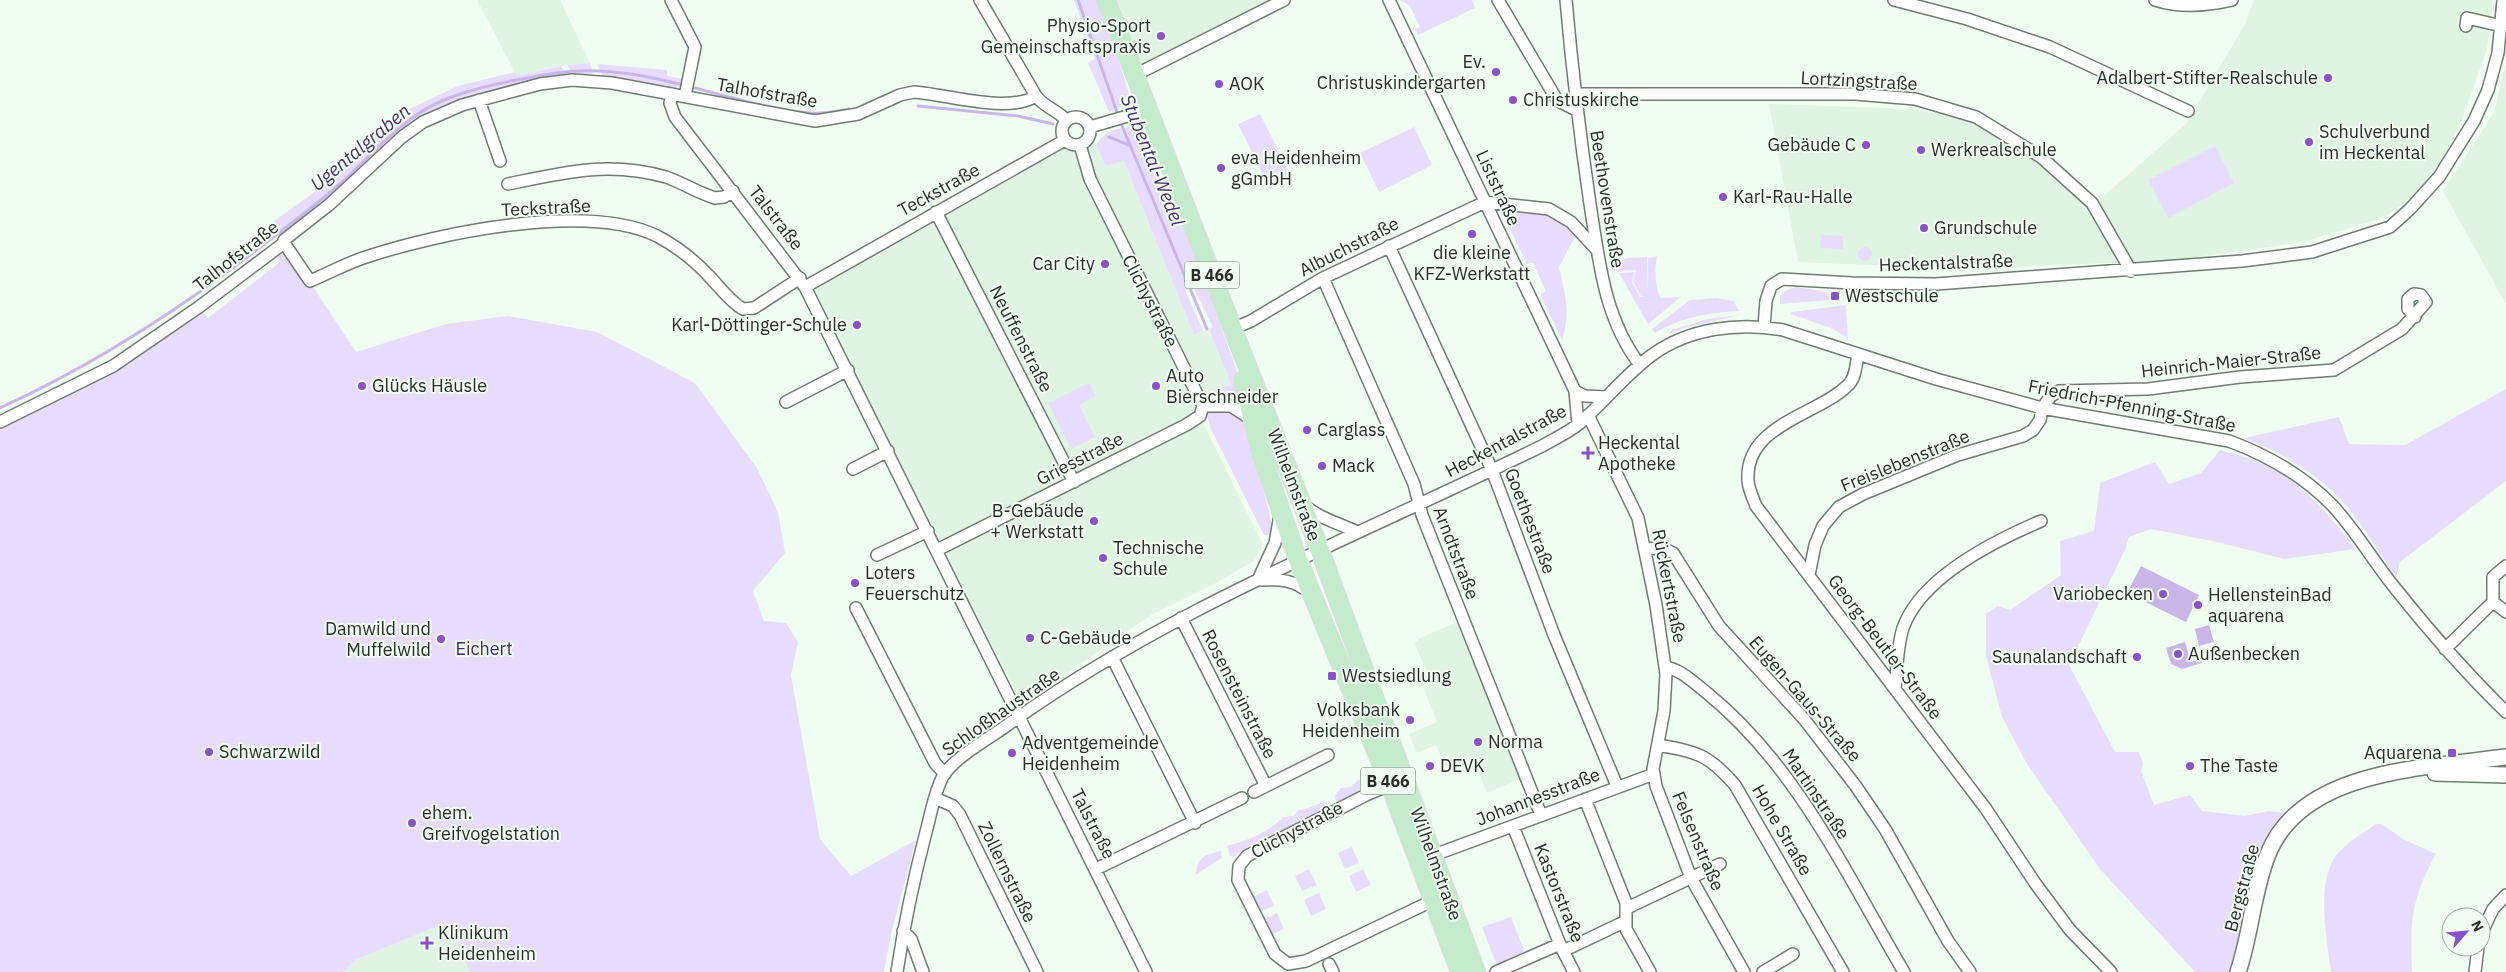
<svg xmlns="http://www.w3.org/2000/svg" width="2506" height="972" font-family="'IBM Plex Sans',sans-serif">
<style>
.built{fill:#e0f4e3}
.green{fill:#e8dcfe}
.water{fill:#c9b6e7}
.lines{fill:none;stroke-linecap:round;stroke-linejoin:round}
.stream{stroke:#c9b6e7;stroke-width:3}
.street-casing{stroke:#707b72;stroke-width:14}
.secondary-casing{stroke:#707b72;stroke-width:18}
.primary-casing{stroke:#ddd;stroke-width:20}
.street{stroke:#fff;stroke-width:11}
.secondary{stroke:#fff;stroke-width:15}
.primary{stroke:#c5ebcd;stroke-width:18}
.poi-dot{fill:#8952c9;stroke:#f0fef2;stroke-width:2}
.labels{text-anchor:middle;stroke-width:4;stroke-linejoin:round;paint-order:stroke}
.shield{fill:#f0fef2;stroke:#646c65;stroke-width:1}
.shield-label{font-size:16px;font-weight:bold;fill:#282d29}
.poi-label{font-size:18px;fill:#282d29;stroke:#f0fef2;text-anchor:start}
.street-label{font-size:18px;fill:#282d29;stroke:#f0fef2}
.park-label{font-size:18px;fill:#442964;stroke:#f0fef2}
.water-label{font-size:19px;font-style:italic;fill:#482e68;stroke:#f0fef2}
</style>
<rect width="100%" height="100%" fill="#f0fef2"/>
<path class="built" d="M477 0H560L590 63 567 65 517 76Z
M1114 0H1289L1141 70Z
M2254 0H2493L2487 49 2460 125 2443 158 2428 178 2413 196 2385 217 2304 242 2174 260 1970 269 1798 262 1769 104 1915 109 1977 123 2097 202 2187 123 2245 24Z
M2506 63V304L2443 191 2494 112Z
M1093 144 1096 145 1106 166 1124 161 1194 335 1209 329 1231 384 1205 395 1213 410 1202 421 1263 545 1254 561 1214 584 1151 615 1029 699 1018 696 811 285 1063 146 1076 152Z
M1457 622 1520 779 1487 793 1475 762 1448 773 1436 745 1417 753 1409 734 1437 722 1424 689 1433 685 1414 643 1418 641V639Z
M447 922 470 972H343L355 960Z"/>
<path class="green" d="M1074 0H1099L1129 93C1124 103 1121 109 1109 112L1088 63 1095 59Z
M1400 0H1472L1475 8 1418 35 1415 29 1420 27 1410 6Z
M590 63 593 73 589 77 574 75 567 65Z
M597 64 667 70V76L685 79 680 86 673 89 604 79Z
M561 66 568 77 450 105 355 177 283 235 273 222 331 180 379 132 405 111 458 86 515 72 517 76Z
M1260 114 1292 178 1270 189 1238 124Z
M1131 127 1146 138 1158 172 1154 174 1160 187 1166 185 1175 201 1237 371 1242 391 1241 406 1213 400 1205 395 1231 384 1209 329 1213 327 1193 287 1185 290 1203 331 1194 335 1124 161 1106 166 1096 145C1105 131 1116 128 1131 127Z
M1414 127 1432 165 1379 192 1360 153Z
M2215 146 2234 183 2168 218 2148 180Z
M1508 209 1548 212 1577 233 1559 267C1565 293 1571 314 1562 340L1540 294 1546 291 1533 263 1527 264 1503 215Z
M1821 235 1843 236V249L1820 248Z
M284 243 356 352 446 324 508 316 597 332 695 383 757 468 778 512 785 553 753 591 764 621 786 623 798 642 791 675 820 839 851 876 916 840 891 934 884 972H470L447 922 355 960 343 972H0V422L67 390 199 307 208 318 280 262 273 252Z
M1858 254a7 7 0 1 1 14 0a7 7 0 1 1-14 0Z
M1657 256C1655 270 1654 286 1661 298L1681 297 1648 324 1619 273 1635 272 1632 282 1640 297H1647L1641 296 1633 282 1636 270 1614 271 1616 262 1627 258 1647 257V290L1648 258Z
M1796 287 1822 291 1843 299 1780 304V296L1785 291Z
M1716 298 1734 301 1739 311C1708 313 1682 317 1655 333L1652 329 1690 300Z
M1846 305 1848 338 1831 328 1790 314 1792 312Z
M1739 315 1685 328 1669 334 1672 330 1707 319Z
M1089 383 1096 396 1079 405 1095 437 1071 449 1048 403Z
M2506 389V481L2400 562 2396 577C2379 553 2363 525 2343 502 2316 473 2280 452 2244 438L2339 417 2349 444 2405 445Z
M1226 409 1242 417 1269 511 1273 535H1264L1210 427 1207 415 1209 412Z
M2220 450C2234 454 2248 457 2261 463 2302 481 2329 515 2356 549L2284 559 2217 542 2151 529 2129 537 2125 550 2069 665 2115 752H2139L2143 764 2141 771 2154 805 2190 795 2202 811 2245 816 2268 811 2298 814 2278 835 2238 972H2195L2100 869 2027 764 2002 717 1986 656V614L1998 606 2010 610 2061 575 2060 541 2094 531 2100 483 2155 462 2169 484 2201 473Z
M1359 779 1362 788 1337 806 1335 796 1341 788 1351 787Z
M1328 802 1320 811 1279 836 1250 845 1235 856H1230L1227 846C1245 841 1270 832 1283 817L1293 816 1299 810C1310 809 1316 803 1328 802Z
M2376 824H2382L2403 839 2436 854C2411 899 2410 922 2412 972H2331C2327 938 2313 875 2342 849 2352 839 2365 832 2376 824Z
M1352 847 1359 863 1345 869 1338 853Z
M1221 851 1222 858 1195 875C1199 857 1203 855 1221 851Z
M1309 869 1317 885 1302 891 1295 876Z
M1363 869 1371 885 1356 892 1349 876Z
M1267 890 1274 906 1259 912 1252 897Z
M1319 893 1326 909 1311 916 1304 900Z
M1277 913 1284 929 1269 936 1262 920Z
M1511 917 1525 953 1497 966 1482 927Z"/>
<path class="water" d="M2141 566 2199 595 2186 622 2127 593Z
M2209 625 2214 642 2199 646 2195 629Z
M2185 642 2191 662 2201 659 2202 663 2182 669 2171 664 2166 648Z"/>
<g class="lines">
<path class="stream" d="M1078 0 1118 115
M918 106 1018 116 1053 124
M1120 121 1207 329
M1109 137 1129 145
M0 408C83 370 157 324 230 270 267 242 305 214 340 184 373 154 401 118 444 100 478 86 520 79 556 73 643 60 725 105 811 113 823 114 837 111 849 109"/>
<g class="street-casing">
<path id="street" d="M671 0 695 47 685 96
M980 0 1036 96C1044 107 1057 110 1066 120
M1389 0 1575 391 1578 424
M1498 0 1557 100 1576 110
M1566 0C1572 68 1580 136 1590 204 1599 261 1604 318 1640 365
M1894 0 1967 19 2050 47 2188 111
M2155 0C2180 8 2207 6 2232 0
M2466 26 2467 18 2502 26
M1135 75 1284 0
M672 94 670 103 675 117 805 287 1146 972
M1575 94H1855L1915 99 1976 117 2041 157 2092 203 2131 271
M479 100 500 161
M1062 131a14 14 0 1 1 28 0a14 14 0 1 1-28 0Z
M1090 127 1148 110
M1080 145 1090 179 1203 406
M508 184C565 172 609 161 666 177 683 183 698 193 715 198L724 197 733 191
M936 212 1074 482
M284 243 310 281C329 273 347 263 366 257 438 233 587 202 657 236 676 246 693 259 708 275 719 286 730 302 743 309L754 308 800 278
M1389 246 1492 470 1554 635 1617 786
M1323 278 1414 484 1422 515 1541 815
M805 287 1065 140
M1764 327 1766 301 1771 286 1782 279 1852 283 1936 284 2242 261 2312 252 2390 227 2410 209 2439 177 2474 121 2488 90 2498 53 2503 0
M1232 329 1251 321 1323 278 1485 202 1549 209 1571 222 1597 250
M1858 354C1856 364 1856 379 1847 386 1818 415 1745 424 1748 480 1748 488 1753 498 1756 506L1986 809 2035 883 2070 930 2111 972
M1575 391 1585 396 1607 397
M786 402 848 370
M1203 406H1231L1253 420
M1588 415 1638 518 1656 605 1666 674 1664 711 1653 769 1656 786 1691 878 1744 972
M0 422 113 366 199 307 284 243V240L330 204 402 137 423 122 462 105 540 84 572 80 612 83 815 121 858 114 900 95 914 92C945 94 1009 114 1036 96
M853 469 888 451
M1304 505C1320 519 1339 523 1357 532
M1645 549 1662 548 1673 553 1719 626 1804 719 1855 785 1885 829 1948 941 1970 972
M937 550 1186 425 1200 416 1203 406
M877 555 928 531
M1809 575 1815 545 1823 526 1839 507 1863 494 1958 455 2023 436 2033 430 2040 420 2042 408 2051 396 2059 391 2148 389 2240 377 2334 370 2402 329 2426 302 2421 295 2414 294 2408 299V309L2415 317
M1258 580 1275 543 1280 515
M1262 580C1281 579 1294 580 1310 593
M2493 602 2506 612
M856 608 935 763 945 774
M1181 618 1266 786
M2445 649 2493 602V577L2506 566
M1112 657 1195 823
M1665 667C1682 670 1694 683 1707 693 1797 766 1846 874 1904 972
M1895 689C1897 669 1897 647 1903 628 1921 577 1994 541 2041 521
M1658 745C1697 752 1708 754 1735 785L1843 972
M1390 785 1366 795 1247 856 1239 866 1238 880 1275 954 1288 964 1306 961 1434 900
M1254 792 1328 755
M935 798 953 806 960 815 1037 972
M1585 799 1626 903V929L1650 972
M1513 826 1561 947 1574 972
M1434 855 1654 774
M1096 869 1242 798
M1627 908 1720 864
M903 931 911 939 923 972
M2481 934 2493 909 2506 895
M1563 951 1624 922
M1329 964 1333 972
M897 972C904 925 914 878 926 832 931 814 934 793 943 776 954 758 988 739 1006 726 1171 607 1363 534 1544 445 1556 438 1569 432 1580 423 1605 401 1626 374 1652 355 1689 328 1739 322 1783 330L1936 379 2042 408 2229 441C2267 455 2302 475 2331 504 2355 529 2373 561 2395 588 2430 632 2466 673 2506 712
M1496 972 1560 944
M1763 972 1793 954
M2475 972 2478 947"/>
</g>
<g class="secondary-casing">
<path id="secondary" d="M2435 773 2506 775
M2238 972C2251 934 2253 891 2268 854 2303 768 2428 768 2506 757"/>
</g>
<g class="primary-casing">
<path id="primary" d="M1106 0 1237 340 1313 532 1476 972
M1243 380 1262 456 1298 560 1390 785 1460 972"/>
</g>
<use href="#street" class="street"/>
<use href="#secondary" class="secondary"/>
<use href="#primary" class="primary"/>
</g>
<g class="poi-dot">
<circle cx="1161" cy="36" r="5"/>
<circle cx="1496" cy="72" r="5"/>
<circle cx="2328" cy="78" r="5"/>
<circle cx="1219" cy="84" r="5"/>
<circle cx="1513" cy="100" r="5"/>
<circle cx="2309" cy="142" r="5"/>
<circle cx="1866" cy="145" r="5"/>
<circle cx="1921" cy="150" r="5"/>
<circle cx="1221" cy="168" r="5"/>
<circle cx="1723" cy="197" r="5"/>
<circle cx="1924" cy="228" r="5"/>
<circle cx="1472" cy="234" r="5"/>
<circle cx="1105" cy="264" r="5"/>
<rect x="1830" y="291" width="10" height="10" rx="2.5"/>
<circle cx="857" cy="325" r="5"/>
<circle cx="362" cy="386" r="5"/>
<circle cx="1156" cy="386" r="5"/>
<circle cx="1307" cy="430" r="5"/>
<path d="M1585.5 445.5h5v5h5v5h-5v5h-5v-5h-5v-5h5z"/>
<circle cx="1322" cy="466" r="5"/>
<circle cx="1094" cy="521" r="5"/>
<circle cx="1103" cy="558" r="5"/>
<circle cx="855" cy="583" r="5"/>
<circle cx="2163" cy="594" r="5"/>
<circle cx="2198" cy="605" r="5"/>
<circle cx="1030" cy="638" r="5"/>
<circle cx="441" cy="639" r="5"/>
<circle cx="2178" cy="654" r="5"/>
<circle cx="2137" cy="657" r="5"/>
<rect x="1327" y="671" width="10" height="10" rx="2.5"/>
<circle cx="1410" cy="720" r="5"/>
<circle cx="1478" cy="742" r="5"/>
<circle cx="209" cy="752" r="5"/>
<circle cx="1012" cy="753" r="5"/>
<rect x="2447" y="748" width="10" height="10" rx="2.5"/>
<circle cx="1430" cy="766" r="5"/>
<circle cx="2190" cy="766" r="5"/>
<circle cx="412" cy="823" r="5"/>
<path d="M424.5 935.5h5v5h5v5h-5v5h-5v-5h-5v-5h5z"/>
</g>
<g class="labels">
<g class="shield">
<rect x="1184.5" y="261.5" width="55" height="27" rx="4"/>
<rect x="1360.5" y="767.5" width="55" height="27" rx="4"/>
</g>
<g class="shield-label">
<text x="1212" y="281">B 466</text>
<text x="1388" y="787">B 466</text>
</g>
<g class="poi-label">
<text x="1151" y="32" text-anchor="end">Physio-Sport<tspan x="1151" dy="21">Gemeinschaftspraxis</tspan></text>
<text x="1486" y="68" text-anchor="end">Ev.<tspan x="1486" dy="21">Christuskindergarten</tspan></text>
<text x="2318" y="84" text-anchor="end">Adalbert-Stifter-Realschule</text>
<text x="1229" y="90">AOK</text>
<text x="1523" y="106">Christuskirche</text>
<text x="2319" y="138">Schulverbund<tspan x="2319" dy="21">im Heckental</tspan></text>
<text x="1856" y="151" text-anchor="end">Gebäude C</text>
<text x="1931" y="156">Werkrealschule</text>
<text x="1231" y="164">eva Heidenheim<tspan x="1231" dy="21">gGmbH</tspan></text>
<text x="1733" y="203">Karl-Rau-Halle</text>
<text x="1934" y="234">Grundschule</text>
<text x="1472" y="259" text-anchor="middle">die kleine<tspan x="1472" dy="21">KFZ-Werkstatt</tspan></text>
<text x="1095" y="270" text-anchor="end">Car City</text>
<text x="1845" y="302">Westschule</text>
<text x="847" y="331" text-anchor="end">Karl-Döttinger-Schule</text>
<text x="1166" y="382">Auto<tspan x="1166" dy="21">Bierschneider</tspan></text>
<text x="372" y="392">Glücks Häusle</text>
<text x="1317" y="436">Carglass</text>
<text x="1598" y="449">Heckental<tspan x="1598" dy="21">Apotheke</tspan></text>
<text x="1332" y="472">Mack</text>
<text x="1084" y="517" text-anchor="end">B-Gebäude<tspan x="1084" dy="21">+ Werkstatt</tspan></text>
<text x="1113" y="554">Technische<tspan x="1113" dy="21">Schule</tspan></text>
<text x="865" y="579">Loters<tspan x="865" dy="21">Feuerschutz</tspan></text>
<text x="2153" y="600" text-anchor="end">Variobecken</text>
<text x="2208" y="601">HellensteinBad<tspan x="2208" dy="21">aquarena</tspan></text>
<text x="431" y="635" text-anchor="end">Damwild und<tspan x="431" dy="21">Muffelwild</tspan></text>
<text x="1040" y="644">C-Gebäude</text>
<text x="2188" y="660">Außenbecken</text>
<text x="2127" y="663" text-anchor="end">Saunalandschaft</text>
<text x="1342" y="682">Westsiedlung</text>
<text x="1400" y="716" text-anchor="end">Volksbank<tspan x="1400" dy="21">Heidenheim</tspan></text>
<text x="1488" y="748">Norma</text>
<text x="1022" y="749">Adventgemeinde<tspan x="1022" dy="21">Heidenheim</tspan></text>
<text x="219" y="758">Schwarzwild</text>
<text x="2442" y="759" text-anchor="end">Aquarena</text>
<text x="1440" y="772">DEVK</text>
<text x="2200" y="772">The Taste</text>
<text x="422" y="819">ehem.<tspan x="422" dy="21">Greifvogelstation</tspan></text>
<text x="438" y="939">Klinikum<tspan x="438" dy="21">Heidenheim</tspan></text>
</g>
<g class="street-label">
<text transform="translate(1859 81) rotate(3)" y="6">Lortzingstraße</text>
<text transform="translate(767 93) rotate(10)" y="6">Talhofstraße</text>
<text transform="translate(1498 188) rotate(65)" y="6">Liststraße</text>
<text transform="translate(939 190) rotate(-29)" y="6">Teckstraße</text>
<text transform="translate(1607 199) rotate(81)" y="6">Beethovenstraße</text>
<text transform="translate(546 208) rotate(-3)" y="6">Teckstraße</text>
<text transform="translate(776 218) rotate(52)" y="6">Talstraße</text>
<text transform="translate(1349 247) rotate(-27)" y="6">Albuchstraße</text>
<text transform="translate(236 256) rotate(-38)" y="6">Talhofstraße</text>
<text transform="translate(1946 263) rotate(-2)" y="6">Heckentalstraße</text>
<text transform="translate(1150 301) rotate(63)" y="6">Clichystraße</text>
<text transform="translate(1021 339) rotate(63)" y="6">Neuffenstraße</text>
<text transform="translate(2231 362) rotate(-6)" y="6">Heinrich-Maier-Straße</text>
<text transform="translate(2132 406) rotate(11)" y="6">Friedrich-Pfenning-Straße</text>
<text transform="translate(1506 441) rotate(-28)" y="6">Heckentalstraße</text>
<text transform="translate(1080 459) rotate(-27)" y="6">Griesstraße</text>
<text transform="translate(1905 461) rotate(-22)" y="6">Freislebenstraße</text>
<text transform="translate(1294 485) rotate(69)" y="6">Wilhelmstraße</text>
<text transform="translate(1530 521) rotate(69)" y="6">Goethestraße</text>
<text transform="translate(1456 553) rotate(69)" y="6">Arndtstraße</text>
<text transform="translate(1669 586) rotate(79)" y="6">Rückertstraße</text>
<text transform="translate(1885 647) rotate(53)" y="6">Georg-Beutler-Straße</text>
<text transform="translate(1239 694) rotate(63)" y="6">Rosensteinstraße</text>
<text transform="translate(1805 699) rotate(49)" y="6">Eugen-Gaus-Straße</text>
<text transform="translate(1001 712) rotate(-35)" y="6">Schloßhaustraße</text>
<text transform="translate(1816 794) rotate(56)" y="6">Martinstraße</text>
<text transform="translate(1538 797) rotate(-21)" y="6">Johannesstraße</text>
<text transform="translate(1093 824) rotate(63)" y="6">Talstraße</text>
<text transform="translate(1297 830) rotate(-28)" y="6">Clichystraße</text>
<text transform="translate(1782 830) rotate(60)" y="6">Hohe Straße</text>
<text transform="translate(1698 841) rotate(67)" y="6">Felsenstraße</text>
<text transform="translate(1436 864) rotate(70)" y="6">Wilhelmstraße</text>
<text transform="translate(1007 872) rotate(64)" y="6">Zollernstraße</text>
<text transform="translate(2242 888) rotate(-75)" y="6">Bergstraße</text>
<text transform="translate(1559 893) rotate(68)" y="6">Kastorstraße</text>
</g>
<g class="park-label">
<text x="484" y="655">Eichert</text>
</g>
<g class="water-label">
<text transform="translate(360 147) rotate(-40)" y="7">Ugentalgraben</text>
<text transform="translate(1153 160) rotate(68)" y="7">Stubental-Wedel</text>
</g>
</g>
<g transform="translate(2466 932) rotate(63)"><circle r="24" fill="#f0fef2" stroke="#a0aaa2"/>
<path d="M0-4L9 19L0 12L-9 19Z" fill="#8952c9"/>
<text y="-8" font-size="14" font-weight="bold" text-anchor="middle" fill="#282d29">N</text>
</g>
</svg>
